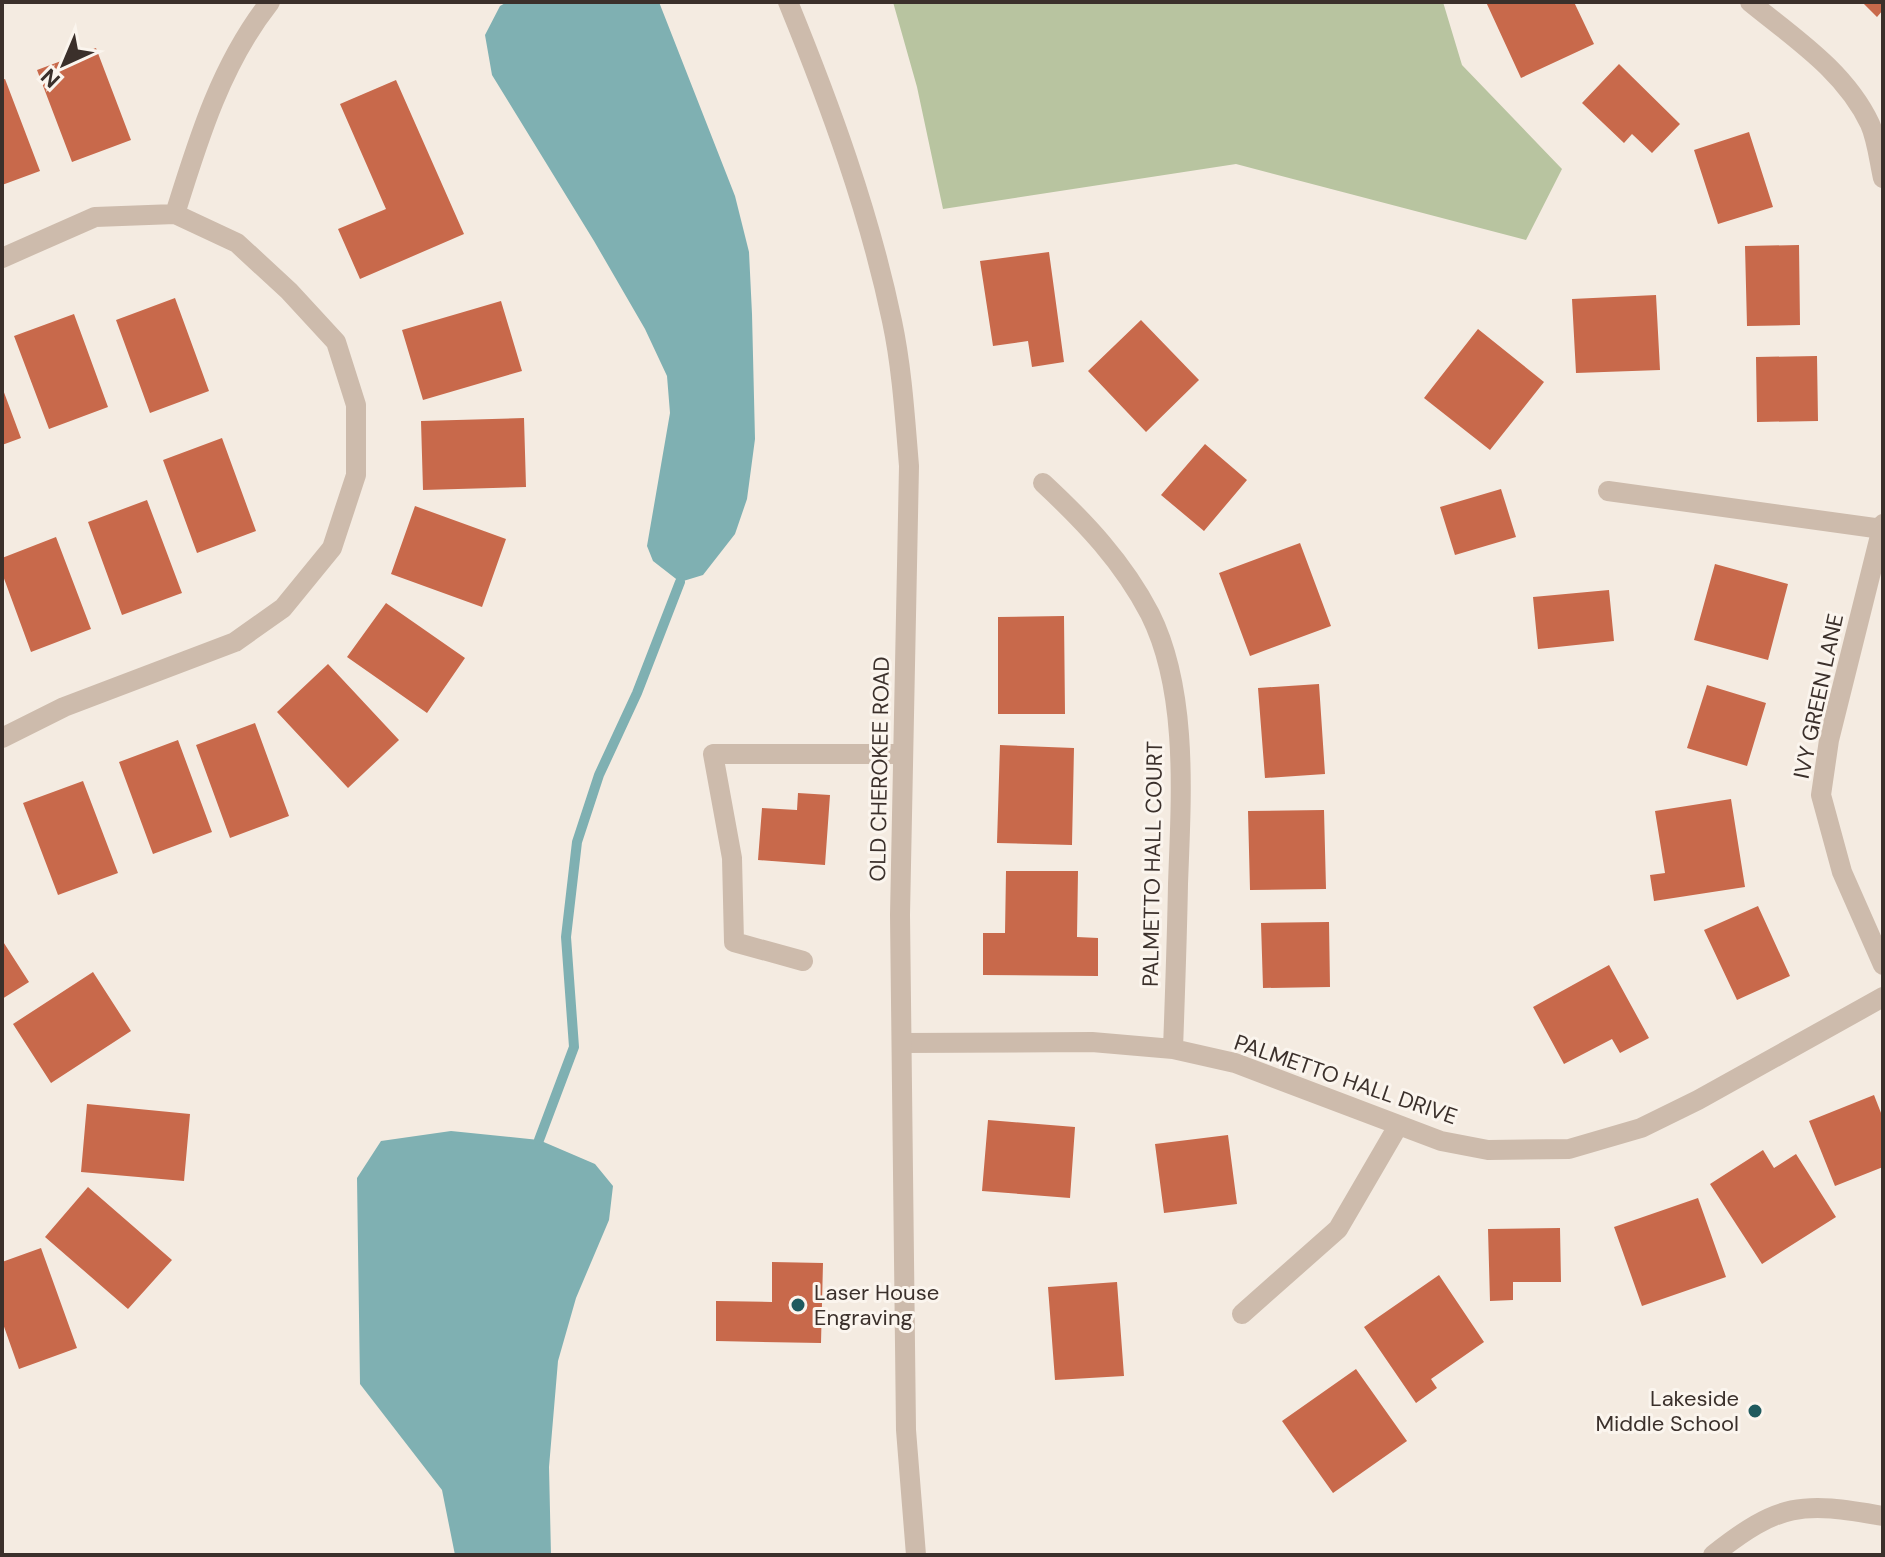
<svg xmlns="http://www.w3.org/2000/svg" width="1885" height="1557" font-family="'DM Sans',sans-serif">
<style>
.green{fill:#b8c4a0}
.water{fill:#7fb0b2}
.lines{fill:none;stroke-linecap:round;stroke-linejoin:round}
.stream{stroke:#7fb0b2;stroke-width:10}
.building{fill:#c8694b}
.service{stroke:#cdbbac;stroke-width:20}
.minor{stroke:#cdbbac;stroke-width:20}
.tertiary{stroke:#cdbbac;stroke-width:20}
.poi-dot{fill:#1f5a5e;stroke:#fbf5ee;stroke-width:3}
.labels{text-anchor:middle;stroke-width:6;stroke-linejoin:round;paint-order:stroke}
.street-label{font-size:22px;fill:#3b302b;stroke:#fbf5ee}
.poi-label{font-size:22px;fill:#3b302b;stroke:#fbf5ee;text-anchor:start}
</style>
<rect width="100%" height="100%" fill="#f4ebe1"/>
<path class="green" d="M893 2H1443L1462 65 1562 169 1526 240 1236 164 943 209 917 87Z"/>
<path class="water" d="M507 2H659L735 196 749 252 752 314 755 439 747 499 735 534 703 575 680 582 653 561 647 546 670 413 667 376 645 329 594 241 492 75 485 35 500 6Z
M451 1131 539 1140 595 1164 613 1186 609 1220 576 1298 558 1361 549 1467 551 1555H455L442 1490 360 1384 357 1178 381 1141Z"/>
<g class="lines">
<path class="stream" d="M539 1140 574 1047 566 937 577 842 599 775 637 693 680 582"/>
</g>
<path class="building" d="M1486 2H1574L1594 44 1521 78Z
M1862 2H1883V10L1877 17Z
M96 48 131 140 72 162 37 70Z
M1619 64 1680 124 1652 153 1632 134 1624 143 1582 103Z
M5 79 40 171 2 185V80Z
M396 80 464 234 360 279 338 229 386 209 340 104Z
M1749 132 1773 207 1718 224 1694 150Z
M1799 245 1800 325 1747 326 1745 246Z
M1049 252 1064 362 1032 367 1028 341 993 346 980 261Z
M1656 295 1660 370 1576 373 1572 299Z
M175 298 209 391 150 413 116 320Z
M501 301 522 371 423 400 402 330Z
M74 314 108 407 49 429 14 336Z
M1141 320 1199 380 1146 432 1088 371Z
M1478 329 1544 382 1490 450 1424 398Z
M1817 356 1818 421 1757 422 1756 357Z
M2 387 21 438 2 445Z
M524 418 526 487 423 490 421 421Z
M222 438 256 531 197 553 163 460Z
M1205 444 1247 480 1204 531 1161 495Z
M1501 489 1516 537 1455 555 1440 507Z
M147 500 182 593 122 615 88 522Z
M415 506 506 539 482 607 391 574Z
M56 537 91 629 31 652 2 573V558Z
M1300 543 1331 626 1250 656 1219 573Z
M1715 564 1788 584 1768 660 1694 640Z
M1609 590 1614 641 1538 649 1533 597Z
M386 603 465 658 427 713 347 657Z
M1064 616 1065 714H998V617Z
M328 664 399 740 348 788 277 712Z
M1319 684 1325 774 1265 778 1258 688Z
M1707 685 1766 703 1747 766 1687 748Z
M255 723 289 816 230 838 196 745Z
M178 740 212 832 153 854 119 762Z
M1000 745 1074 748 1072 845 997 843Z
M83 781 118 873 58 895 23 803Z
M798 793 830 795 825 865 758 860 762 808 797 810Z
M1731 799 1745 887 1654 901 1650 875 1665 873 1655 811Z
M1324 810 1326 889 1250 890 1248 811Z
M1006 871H1078L1077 937 1098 938V976L983 975V933H1005Z
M1758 906 1790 976 1737 1000 1704 930Z
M1329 922 1330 987 1263 988 1261 923Z
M2 940 29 982 2 999Z
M1609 965 1649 1038 1620 1053 1612 1039 1564 1064 1533 1007Z
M93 972 131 1031 51 1083 13 1024Z
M1874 1095 1883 1118V1167L1835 1186 1809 1121Z
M87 1104 190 1114 184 1181 81 1172Z
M988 1120 1075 1127 1070 1198 982 1191Z
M1228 1135 1237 1204 1164 1213 1155 1144Z
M1763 1150 1774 1168 1796 1154 1836 1217 1762 1264 1710 1184Z
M88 1187 172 1260 128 1309 45 1237Z
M1698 1198 1726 1277 1642 1306 1614 1227Z
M1560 1228 1561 1282H1513V1300L1490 1301 1488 1229Z
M41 1248 77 1348 19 1369 2 1321V1262Z
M772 1262 823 1263 821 1343 716 1341V1301L772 1302Z
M1439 1275 1484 1342 1431 1379 1437 1388 1416 1403 1364 1327Z
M1117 1282 1124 1376 1055 1380 1048 1287Z
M1356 1369 1407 1441 1333 1493 1282 1421Z"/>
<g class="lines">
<path class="service" d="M803 961 734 942 732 858 713 754H903
M1713 1555C1779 1503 1801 1501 1883 1516"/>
<path class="minor" d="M1750 2C1794 38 1845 71 1870 124 1877 140 1879 160 1883 178
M175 214C198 140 221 64 270 2
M2 258 95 217 175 214 237 243 289 291 336 342 356 405V475L332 548 283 608 235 642 64 707 2 738
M1043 483C1085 522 1123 562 1150 614 1189 692 1181 799 1178 884 1177 939 1175 994 1173 1049
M1608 491 1882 529
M1883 524 1829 740 1821 795 1842 872 1883 965
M902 1043 1092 1042 1173 1049 1235 1063 1441 1141 1488 1150 1569 1149 1641 1128 1698 1100 1883 997
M1242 1314 1338 1229 1398 1126"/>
<path class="tertiary" d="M788 2C830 105 869 211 892 321 902 368 905 418 909 466L900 915 906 1430 916 1555"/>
</g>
<g class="poi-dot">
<circle cx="798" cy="1305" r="8"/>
<circle cx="1755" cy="1411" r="8"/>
</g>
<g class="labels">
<g class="street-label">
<text transform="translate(1818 696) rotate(-78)" y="8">IVY GREEN LANE</text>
<text transform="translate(879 769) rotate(-89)" y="8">OLD CHEROKEE ROAD</text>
<text transform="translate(1152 864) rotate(-89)" y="8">PALMETTO HALL COURT</text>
<text transform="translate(1346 1079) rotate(19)" y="8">PALMETTO HALL DRIVE</text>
</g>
<g class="poi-label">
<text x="814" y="1300">Laser House<tspan x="814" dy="25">Engraving</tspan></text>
<text x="1739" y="1406" text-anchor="end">Lakeside<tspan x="1739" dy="25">Middle School</tspan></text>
</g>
</g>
<rect width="1885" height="1557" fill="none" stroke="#3b302b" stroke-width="8"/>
<g transform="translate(64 64) rotate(224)" stroke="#fbf5ee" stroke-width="6" paint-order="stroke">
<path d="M0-6L14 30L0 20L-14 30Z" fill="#3b302b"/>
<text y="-12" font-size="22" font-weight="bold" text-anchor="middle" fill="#3b302b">N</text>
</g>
</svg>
